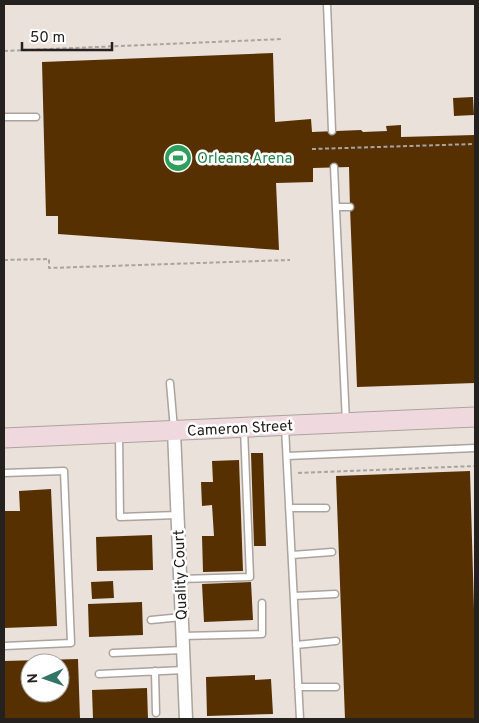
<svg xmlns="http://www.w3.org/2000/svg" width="479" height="723" font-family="Overpass,sans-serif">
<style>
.building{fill:#573000;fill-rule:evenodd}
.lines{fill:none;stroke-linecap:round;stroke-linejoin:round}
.lane-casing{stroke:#aba39d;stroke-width:9}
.street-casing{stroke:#aba39d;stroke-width:15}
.secondary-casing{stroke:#aba39d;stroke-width:21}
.path{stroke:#aaa49e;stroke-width:2;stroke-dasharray:4 2.5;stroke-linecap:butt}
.lane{stroke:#fff;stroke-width:6}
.street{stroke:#fff;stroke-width:12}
.secondary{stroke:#f0d9de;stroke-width:19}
.path-bridge{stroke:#aaa49e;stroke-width:2;stroke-dasharray:4 2.5;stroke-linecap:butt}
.labels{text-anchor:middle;stroke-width:5;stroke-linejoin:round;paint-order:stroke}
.leisure-label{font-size:15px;fill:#27864d;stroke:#fff;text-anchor:start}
.street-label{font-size:15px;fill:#24211f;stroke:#fff}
</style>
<rect width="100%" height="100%" fill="#e9e1da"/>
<path class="building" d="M273 53 275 122 311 119 312 132 361 130 363 132 387 131 386 126 401 125V137L475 135V383L357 387 350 207 349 167 313 168V182L276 183 279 250 58 234V216H46L42 62Z
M473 97 474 115 454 116 453 98Z
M251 453H263L266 546H254Z
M239 460 243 571 203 572 202 536H214L212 505 202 506 201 482H213L212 461Z
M470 471 475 643V719H345L336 476Z
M51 489 57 626 4 628V511H20L19 491Z
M152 535 153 570 97 571 96 537Z
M113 581 114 598 92 599 91 582Z
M251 582 253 620 204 622 202 584Z
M142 602 143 635 89 637 88 604Z
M78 659 80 719H4V661ZM30 663H60V693H30Z
M255 675V680L271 679 273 714 207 716 206 677Z
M147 688 148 719H93L92 690Z"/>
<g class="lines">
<g class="lane-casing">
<path id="lane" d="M327 4 332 131
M4 117H36
M334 167 346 422
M336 207H350
M170 383 174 429
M285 427 300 719
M119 434 120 517 177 515
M287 456 475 448
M4 473 64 471 71 643 4 646
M289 508H326
M292 555 332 552
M180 579 250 577 244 429
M294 596 335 594
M151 620 182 617
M182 636 262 634V603
M296 645 336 641
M113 653 183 650
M155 671 156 713
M99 674 184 670
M298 687H336"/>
</g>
<g class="street-casing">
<path id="street" d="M174 431 186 719"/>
</g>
<g class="secondary-casing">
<path id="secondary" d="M4 438 475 417"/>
</g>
<path class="path" d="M4 51 283 39
M4 260 49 259V268L290 260
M298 473 475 466"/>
<use href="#lane" class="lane"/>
<use href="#street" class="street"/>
<use href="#secondary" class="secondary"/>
<path class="path-bridge" d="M312 149 475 144"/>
</g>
<defs>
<g id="stadium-disc" transform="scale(1.4375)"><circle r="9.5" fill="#2e9e5b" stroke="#fff"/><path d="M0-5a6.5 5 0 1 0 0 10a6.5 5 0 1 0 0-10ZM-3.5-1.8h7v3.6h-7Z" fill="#fff"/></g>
</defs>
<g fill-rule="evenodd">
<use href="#stadium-disc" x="178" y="158"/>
</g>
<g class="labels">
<g class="leisure-label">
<text x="197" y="163">Orleans Arena</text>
</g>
<g class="street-label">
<text transform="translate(240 428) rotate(-3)" y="5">Cameron Street</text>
<text transform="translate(180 575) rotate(-92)" y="5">Quality Court</text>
</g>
</g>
<rect width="479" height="723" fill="none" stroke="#24211f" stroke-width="10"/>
<g transform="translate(45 678) rotate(268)"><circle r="24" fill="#ffffff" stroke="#a7a6a5"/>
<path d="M0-4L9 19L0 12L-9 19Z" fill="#337566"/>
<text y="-8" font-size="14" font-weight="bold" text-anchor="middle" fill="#24211f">N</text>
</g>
<path d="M22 42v8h90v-8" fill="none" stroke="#24211f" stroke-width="2.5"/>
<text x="30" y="42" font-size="15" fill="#24211f" stroke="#ffffff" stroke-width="4" paint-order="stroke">50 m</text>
</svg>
